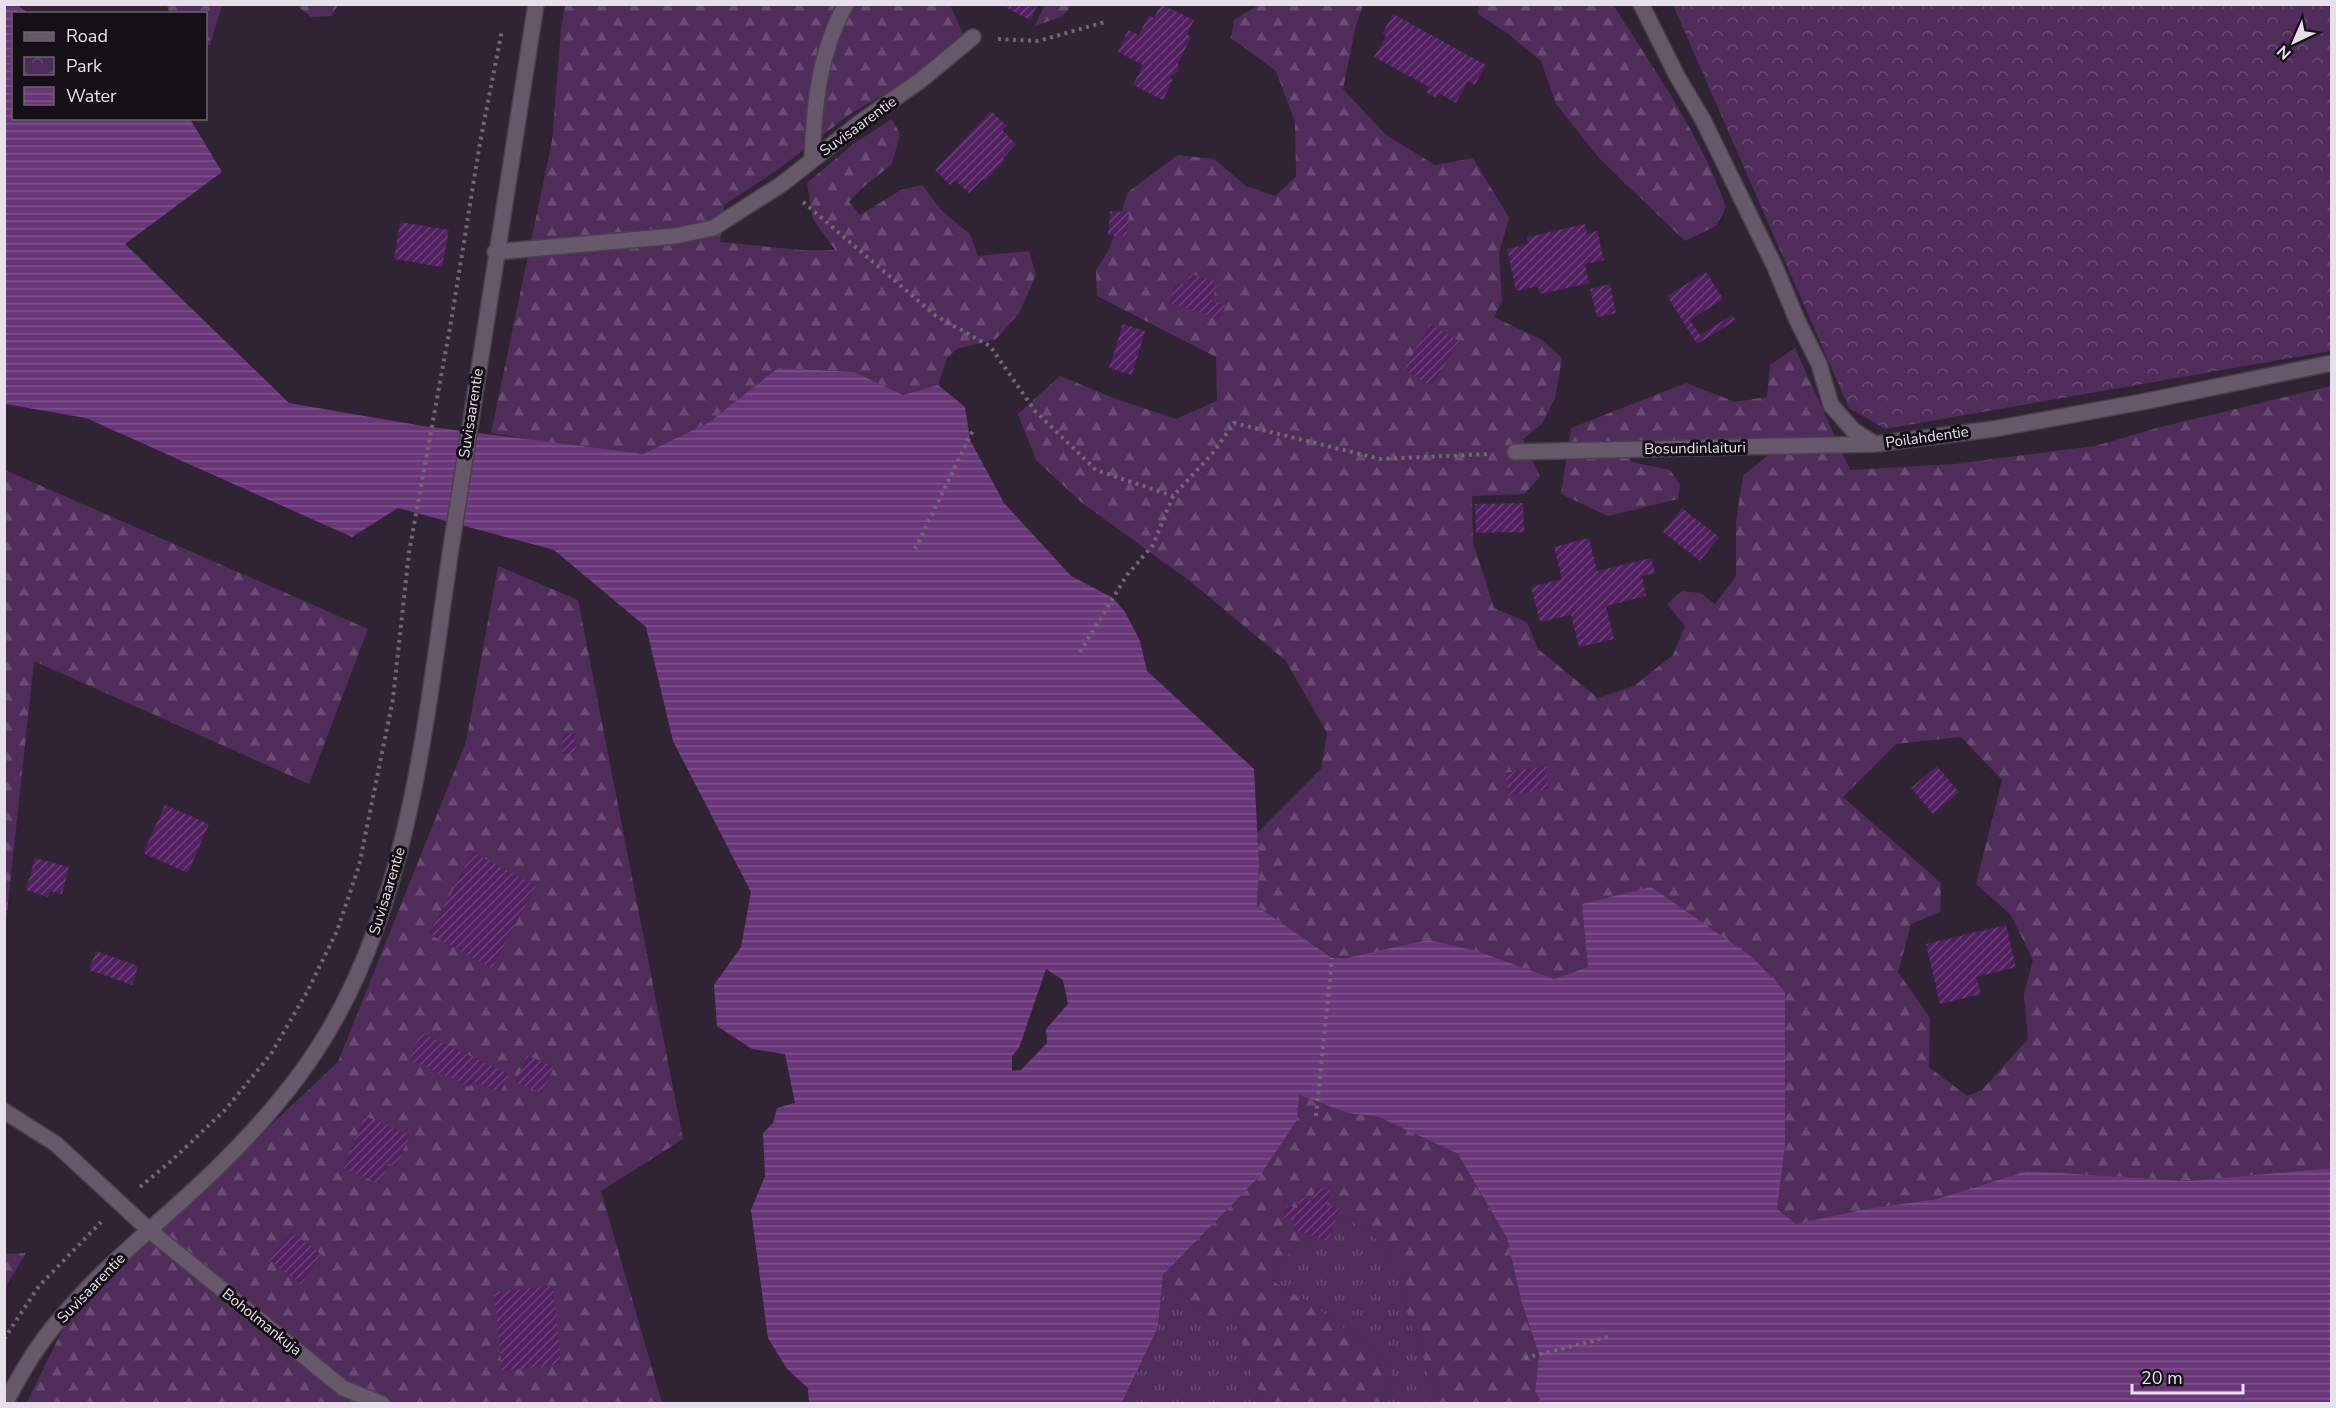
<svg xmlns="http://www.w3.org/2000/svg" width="2336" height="1408" font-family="'Nunito Sans',sans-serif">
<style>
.grass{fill:url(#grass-tufts)}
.forest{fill:url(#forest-firs);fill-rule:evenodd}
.park{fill:url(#park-crowns)}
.water{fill:url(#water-rules);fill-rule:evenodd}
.building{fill:url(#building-hatch)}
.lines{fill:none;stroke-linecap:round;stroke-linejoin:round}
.minor-casing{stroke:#4a404d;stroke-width:18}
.path{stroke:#6f6573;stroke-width:4;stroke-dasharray:3 4.5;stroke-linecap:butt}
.minor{stroke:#66586a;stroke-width:15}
.labels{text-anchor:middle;stroke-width:6;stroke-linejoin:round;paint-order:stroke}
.street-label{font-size:15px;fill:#e7e0ea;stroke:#151017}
</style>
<defs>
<pattern id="grass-tufts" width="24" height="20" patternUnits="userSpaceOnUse" patternTransform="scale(1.5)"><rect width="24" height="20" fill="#502c5b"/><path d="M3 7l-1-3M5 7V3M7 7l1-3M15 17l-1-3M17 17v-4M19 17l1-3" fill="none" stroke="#694a73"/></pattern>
<pattern id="forest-firs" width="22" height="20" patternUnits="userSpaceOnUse" patternTransform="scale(1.5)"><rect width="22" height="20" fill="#502c5b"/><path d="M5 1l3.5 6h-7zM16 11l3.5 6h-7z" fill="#694a73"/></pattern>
<pattern id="park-crowns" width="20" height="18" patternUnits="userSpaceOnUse" patternTransform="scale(1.5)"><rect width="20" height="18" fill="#502c5b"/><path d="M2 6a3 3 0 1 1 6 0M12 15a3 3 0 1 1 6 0" fill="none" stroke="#694a73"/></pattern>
<pattern id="water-rules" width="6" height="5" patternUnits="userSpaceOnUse" patternTransform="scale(1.5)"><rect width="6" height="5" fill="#693679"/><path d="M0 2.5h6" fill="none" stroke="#7e538c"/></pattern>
<pattern id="building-hatch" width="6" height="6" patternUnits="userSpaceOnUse" patternTransform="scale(1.5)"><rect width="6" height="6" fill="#521f61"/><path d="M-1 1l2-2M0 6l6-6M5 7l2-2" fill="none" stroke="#6b3f78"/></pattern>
</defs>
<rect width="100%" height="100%" fill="#302434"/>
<path class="grass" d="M1344 1215 1376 1239 1400 1271 1407 1312 1435 1390 1428 1403H1380L1393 1379 1381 1355 1311 1304 1273 1281 1280 1260Z
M1163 1275 1208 1317 1236 1313 1245 1357 1264 1403 1122 1404 1158 1327Z"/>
<path class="forest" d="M1045 4H1072V5L1063 16 1035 26Z
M1260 4 1363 5 1356 25 1343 89 1386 135 1435 165 1473 158 1509 218 1499 253 1502 301 1494 317 1542 340 1562 358 1555 398 1542 424 1523 439 1540 477 1524 494 1472 496 1473 542 1494 608 1527 622 1538 649 1598 698 1634 686 1673 655 1685 626 1667 604 1682 591 1700 593 1715 604 1736 576V521L1743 476 1766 457V439L1623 443 1631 462 1670 470 1680 485 1678 499 1608 516 1561 494 1571 428 1686 383 1735 402 1767 397 1770 365 1795 348 1850 470 1955 464 2095 446 2161 427 2331 386V1168L2187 1181 2027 1171 1937 1199 1866 1209 1796 1225 1777 1209 1785 1147V992L1588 967 1554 979 1480 952 1332 958 1257 906 1259 866 1257 833 1321 769 1327 733 1286 661 1191 582 1081 502 1036 460 1018 414 1060 376 1116 399 1176 419 1217 401 1216 357 1097 296 1096 270 1109 250 1128 192 1178 155 1214 159 1246 186 1275 196 1296 177 1295 122 1276 71 1231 38 1234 20ZM1961 737 2002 780 1976 884 2011 915 2033 960 2024 994 2028 1039 1982 1090 1967 1096 1929 1067 1930 1018 1898 972 1911 924 1940 912 1941 883 1843 797 1896 744Z
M166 5H222L210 45H206V14L170 13Z
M296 5H338L331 16 311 17Z
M565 5H950L963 34 901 85 850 114 776 171 724 205 720 242 801 250H835L813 219 807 183 852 145 892 119 900 134 892 164 861 189 849 202 860 215 901 190 922 185 942 211 970 234 978 256 1029 251 1036 275 1019 313 996 339 957 349 947 358 938 385 903 395 854 372 778 368 708 423 643 454 569 446 491 433 552 141 561 29Z
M1610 5 1614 6C1653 68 1703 139 1726 207L1716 226 1685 241 1598 157 1556 104 1541 61 1507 33 1478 14 1479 5Z
M5 470 368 629 309 784 34 661 5 931Z
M498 566 578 600 683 1139 601 1191 662 1403 26 1404 64 1327 148 1240 338 1062 466 742Z
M1299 1095 1348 1113 1379 1117 1458 1154 1507 1238 1521 1300 1539 1355 1535 1391 1542 1403H1428L1435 1390 1407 1312 1400 1271 1376 1239 1344 1215 1280 1260 1273 1281 1311 1304 1381 1355 1393 1379 1380 1403H1264L1245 1357 1236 1313 1222 1322 1208 1317 1163 1275 1259 1177Z
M26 1253 5 1288V1254Z"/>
<path class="park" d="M1677 4 2331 5V351L1885 429 1849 408 1674 7Z"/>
<path class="water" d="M4 5H17L28 13 14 14V118L190 119 222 172 125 244 289 403 423 426 643 454 708 423 778 368 854 372 903 395 938 385 965 407 970 440 1004 503 1071 576 1113 598 1125 612 1140 641 1147 671 1254 769 1259 866 1257 906 1332 958H1346L1428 940 1480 952 1554 979 1588 967 1582 904 1651 887 1752 957 1785 992V1147L1777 1209 1796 1224 1866 1209 1937 1199 2027 1171 2187 1181 2331 1168V1403H1542L1535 1391 1539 1355 1521 1300 1507 1238 1458 1154 1379 1117 1348 1113 1299 1095 1297 1120 1259 1177 1163 1275 1158 1327 1122 1403H809L808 1388 787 1369 768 1338 751 1210 765 1176 763 1133 773 1123 777 1108 795 1103 785 1054 752 1049 717 1026 714 985 741 947 751 892 673 741 646 627 554 550 398 508 352 537 86 418 5 404ZM1046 969 1063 980 1068 1004 1046 1029 1047 1043 1021 1070 1012 1071V1056L1019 1048Z"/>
<path class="building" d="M999 4H1038L1030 20Z
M1161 4 1194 20 1187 34 1191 37 1178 63 1179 68 1178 72 1172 75 1170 78 1173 80 1163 100 1133 85 1143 65 1118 52 1128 30 1139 35 1149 15 1154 18Z
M1393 14 1486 65 1475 85 1468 81 1456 103 1439 93 1436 98 1426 92 1429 87 1374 57 1386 36 1382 34Z
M991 111 1007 126 1002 130 1016 144 1003 158 1005 160 985 181 983 179 969 193 955 180 950 185 935 170Z
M1110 211 1129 212 1127 236 1108 235Z
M400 222 449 230 442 267 394 259Z
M1585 224 1587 234 1597 231 1604 260 1585 264 1589 283 1540 294 1538 286 1516 291 1507 249 1528 244 1527 237Z
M1706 272 1723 299 1690 320 1700 335 1732 315 1736 320 1697 344 1667 296Z
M1190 274 1218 282 1212 301 1225 305 1221 319 1169 303 1176 282 1187 285Z
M1610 284 1616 313 1597 317 1590 289Z
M1123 324 1145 331 1132 375 1109 368Z
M1430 324 1459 341 1432 386 1404 370Z
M1523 503 1524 532 1476 533 1475 504Z
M1682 508 1719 537 1700 561 1663 532Z
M1589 538 1597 571 1651 558 1655 573 1642 576 1646 596 1606 606 1614 639 1579 647 1571 615 1540 622 1531 587 1562 579 1554 547Z
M575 733 576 752 563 754 562 734Z
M1546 766 1549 789 1509 795 1505 773Z
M1937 766 1959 792 1933 814 1911 788Z
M165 805 209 824 188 873 143 853Z
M473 852 536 886 492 968 429 934Z
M35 858 69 867 62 894 50 891 48 897 26 890Z
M2006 925 2016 967 1976 977 1981 994 1940 1004 1926 944Z
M96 951 138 966 132 985 89 970Z
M421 1033 509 1074 500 1093 473 1081 470 1087 409 1059Z
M527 1055 554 1067 542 1093 516 1082Z
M365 1116 410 1135 396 1167 388 1164 380 1184 343 1168Z
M1316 1187 1331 1191 1327 1205 1339 1208 1329 1241 1293 1230 1295 1221 1283 1218 1286 1205 1297 1208 1301 1197 1312 1201Z
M290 1231 322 1255 301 1284 269 1260Z
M553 1286 561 1364 502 1371 494 1292Z"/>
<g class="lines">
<g class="minor-casing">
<path id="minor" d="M1641 4 1677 76 1703 120 1775 267 1797 320 1819 364 1831 405 1853 430 1875 444 1994 429 2142 402 2332 363
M812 160C814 106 819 52 846 4
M495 252 676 236 713 228 782 184 862 121 921 80 973 37
M1515 452 1875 444
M4 1111 56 1144 149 1230 343 1388 382 1404
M5 1404C20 1374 38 1344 60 1319 106 1263 165 1219 217 1168 261 1125 303 1077 333 1023 415 879 428 696 453 535 479 358 507 181 536 4"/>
</g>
<path class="path" d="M998 39 1038 41 1105 22
M803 202 936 316 990 346 1035 411 1096 470 1173 496
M915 549 974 428
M1080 652 1127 575 1153 545 1173 496 1212 454 1234 423 1380 459 1490 454
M1316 1116 1332 958
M140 1187 170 1162 225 1110 271 1054 307 992 337 931 359 866 393 699 409 552 451 322 480 143 502 30
M4 1339 39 1286 101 1222
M1525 1358 1608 1337"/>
<use href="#minor" class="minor"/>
</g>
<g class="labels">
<g class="street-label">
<text transform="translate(858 126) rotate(-36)" y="5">Suvisaarentie</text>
<text transform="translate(471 413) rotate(-81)" y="5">Suvisaarentie</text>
<text transform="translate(1927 437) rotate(-8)" y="5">Poilahdentie</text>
<text transform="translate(1695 448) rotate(-1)" y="5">Bosundinlaituri</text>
<text transform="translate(387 891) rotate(-73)" y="5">Suvisaarentie</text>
<text transform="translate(91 1288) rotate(-46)" y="5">Suvisaarentie</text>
<text transform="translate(262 1322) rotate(39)" y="5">Boholmankuja</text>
</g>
</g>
<rect width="2336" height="1408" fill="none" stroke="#e7e0ea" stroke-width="12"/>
<rect x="12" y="12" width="195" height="108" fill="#151017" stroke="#69636b" stroke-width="1.5"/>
<rect x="24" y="32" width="30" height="9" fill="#66586a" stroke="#69636b" stroke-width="1.5"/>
<text x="66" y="42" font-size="18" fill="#e7e0ea">Road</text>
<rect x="24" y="57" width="30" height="18" fill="url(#park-crowns)" stroke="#69636b" stroke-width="1.5"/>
<text x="66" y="72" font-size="18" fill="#e7e0ea">Park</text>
<rect x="24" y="87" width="30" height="18" fill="url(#water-rules)" stroke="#69636b" stroke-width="1.5"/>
<text x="66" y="102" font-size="18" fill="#e7e0ea">Water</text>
<g transform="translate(2294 42) rotate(224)" stroke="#151017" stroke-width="4.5" paint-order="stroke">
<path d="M0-4.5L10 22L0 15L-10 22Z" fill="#e7e0ea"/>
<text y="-9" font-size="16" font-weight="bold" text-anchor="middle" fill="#e7e0ea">N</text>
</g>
<path d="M2132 1384v9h111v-9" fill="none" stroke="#e7e0ea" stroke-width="3"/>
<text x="2141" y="1384" font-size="18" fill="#e7e0ea" stroke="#151017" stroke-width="4.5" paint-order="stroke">20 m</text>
</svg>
